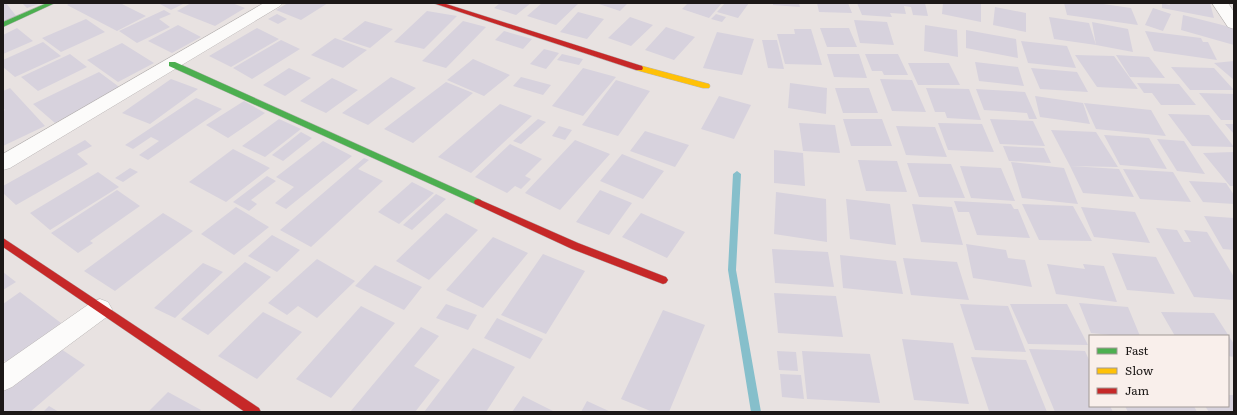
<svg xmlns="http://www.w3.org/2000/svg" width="1237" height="415" font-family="Literata,serif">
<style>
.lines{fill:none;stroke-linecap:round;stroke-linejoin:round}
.stream{fill:#86bfcb;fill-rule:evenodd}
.building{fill:#d7d2dd}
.street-casing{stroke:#b9b5b4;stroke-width:1}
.fast-casing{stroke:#b9b5b4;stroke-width:1}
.slow-casing{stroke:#b9b5b4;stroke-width:1}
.jam-casing{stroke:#b9b5b4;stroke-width:1}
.street{fill:#fcfbfa;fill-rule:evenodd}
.fast{fill:#4caf50;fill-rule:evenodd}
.slow{fill:#ffc107;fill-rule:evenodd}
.jam{fill:#c62828;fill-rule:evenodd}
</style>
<rect width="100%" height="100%" fill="#e8e2e1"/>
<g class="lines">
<path class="stream" d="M737 171 741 174 736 270 761 412H751L728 270 733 174Z"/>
</g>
<path class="building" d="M3 3H6L17 17 3 22Z
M22 3H42L27 8Z
M70 3H120L146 16 117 31 67 5Z
M163 3H185L171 10 160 4Z
M191 3H232L245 8 215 26 177 11Z
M288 3H328L301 20 276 10Z
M500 3H531L516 15 494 8Z
M542 3H579L556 25 527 16Z
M596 3H628L620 11Z
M688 3H722L709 18 682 9Z
M725 3H749L738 18 717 12Z
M773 3H799L800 7 773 5Z
M817 3H848L852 13 819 12Z
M857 3H925L928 16 913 15 911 7 904 6 906 14 890 13 892 17 862 15Z
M943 3H981V22L942 14Z
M1064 3H1096L1131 8 1138 25 1067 15Z
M1162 3 1170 5 1169 3H1210L1214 18 1162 8Z
M995 7 1026 13V32L993 25Z
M1153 8 1171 14 1163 31 1145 25Z
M164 10 171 14 159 19 170 27 137 43 119 31Z
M427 11 457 16 424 49 394 42Z
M578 12 604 19 587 39 560 32Z
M277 14 287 19 278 24 268 19Z
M716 14 726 17 722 22 711 19Z
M1183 15 1234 28V45L1181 30Z
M630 17 653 25 631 46 608 38Z
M1049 17 1089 23 1096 45 1054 39Z
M86 19 105 32 61 52 42 38Z
M854 20 887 22 894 45 860 43Z
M365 21 393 29 370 48 342 39Z
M463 21 486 27 446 68 422 61Z
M1092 22 1128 29 1133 52 1096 45Z
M178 25 201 37 172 53 148 41Z
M925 25 957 30 958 57 924 51Z
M666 27 695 37 674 60 645 50Z
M17 28 33 41 3 54V35Z
M257 28 279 39 231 67 209 56Z
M820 28H849L857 47H827Z
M794 29H811L822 65 785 64 777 34H795Z
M966 30 1016 39 1018 58 966 48Z
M504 31 532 39 523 49 495 40Z
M1145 31 1201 38 1203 42H1208L1217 60 1154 51Z
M717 32 754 39 742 75 703 68Z
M335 38 367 50 343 68 311 55Z
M281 40 300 49 252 79 233 68Z
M762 40H777L784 69 768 68Z
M1021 41 1067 46 1076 68 1028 63Z
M43 42 61 56 15 77 3 67V60Z
M122 43 154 63 118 82 87 60Z
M544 49 559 53 546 69 530 64Z
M70 54 87 67 38 91 21 77Z
M562 54 583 59 579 65 557 60Z
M827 54H859L867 78 834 77Z
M865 54H898L908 75H884L882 71H872Z
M1075 55 1114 56 1138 89 1097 87Z
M1116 55 1149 57 1165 78 1130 77Z
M473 59 510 75 484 96 447 80Z
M1234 61V80L1214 63Z
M975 62 1018 67 1024 86 979 81Z
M908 63H949L960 85H918Z
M1171 67 1214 68 1234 90H1190Z
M289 68 311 78 285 96 263 85Z
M583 68 616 77 583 116 552 106Z
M1031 68 1077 72 1088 92 1040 89Z
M99 72 122 89 55 123 33 104Z
M391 77 416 88 368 125 342 113Z
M521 77 551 85 543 95 513 86Z
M332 78 358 90 326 113 300 101Z
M171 79 198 89 150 124 122 113Z
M880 79 912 80 926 112 892 111Z
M616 80 650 91 618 136 582 125Z
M446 82 473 93 413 143 384 129Z
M790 83 827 88 826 114 788 108Z
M1137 83 1179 84 1196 105H1161L1152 93H1144Z
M10 88 45 126 3 146V111L5 110 3 108V91Z
M835 88H869L878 113H843Z
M926 88 969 89 981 120 947 118 945 112H935Z
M976 89 1025 92 1037 119H1029L1027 113 984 110Z
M1199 93 1234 94V120H1221Z
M719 96 751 105 734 139 701 129Z
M1035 96 1083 103 1090 124 1040 117Z
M196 98 222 109 148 160 139 155 159 141 151 137 133 149 125 145Z
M244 101 265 113 228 138 206 125Z
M1084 103 1151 110 1166 136 1096 129Z
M500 104 532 116 471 173 438 157Z
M1168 114 1209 115 1234 147 1192 146Z
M279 119 301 129 265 157 242 146Z
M538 119 546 122 521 144 513 141Z
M843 119H882L892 146H851Z
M990 119 1033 121 1045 146 1000 144Z
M799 123 835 125 840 153 803 151Z
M938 123 982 124 994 152 948 150Z
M1225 124H1234V134Z
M559 126 572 130 565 140 552 136Z
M896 126 935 127 947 157 906 155Z
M1051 130 1096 132 1118 167 1070 166Z
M645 131 689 145 675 167 630 151Z
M301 132 312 138 283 161 272 155Z
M1104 135 1149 138 1167 169 1120 165Z
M1157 139 1184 141 1205 174 1177 171Z
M85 140 92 146 77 154 88 164 16 205 3 193V186Z
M575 140 610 154 560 210 525 193Z
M323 141 352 156 286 209 275 203 294 187 276 177Z
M510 144 542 159 525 176 531 179 521 189 515 186 507 193 475 177Z
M1003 146 1044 148 1051 163 1009 161Z
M233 149 270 168 226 202 189 182Z
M774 150 803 153 805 186 774 183Z
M1234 152V186H1230L1203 153Z
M622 154 664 171 643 199 600 181Z
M364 158 369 160 358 169 383 181 311 247 280 230Z
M858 160 897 161 907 192 866 191Z
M1011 162 1064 168 1078 204 1022 198Z
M907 163 951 164 965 198 919 197Z
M960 166 1001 168 1015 201 971 198Z
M1070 166 1119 169 1134 197 1083 193Z
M130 168 138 172 123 182 115 178Z
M1123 169 1173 172 1191 202 1140 199Z
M98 172 119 187 50 230 30 213Z
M267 176 276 181 251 200 257 204 249 211 233 202Z
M1189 181 1226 183 1234 195V204L1203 202Z
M412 182 434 193 399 224 378 212Z
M117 190 140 206 90 241 93 243 78 253 51 233Z
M600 190 632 203 609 235 576 222Z
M776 192 826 199 827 242 774 234Z
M436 194 446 199 412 230 403 225Z
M846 199 890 204 896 245 850 239Z
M954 201 1011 204 1014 209H1018L1030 238 977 235 969 212H958Z
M912 204 952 207 963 245 921 242Z
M1022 204 1073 206 1092 241 1039 240Z
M236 207 269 227 234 255 201 234Z
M1081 207 1135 212 1150 243 1094 237Z
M163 213 193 231 115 291 84 271Z
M446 213 478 230 429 280 396 261Z
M641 213 685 232 667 258 622 237Z
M1204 216 1234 218V250L1223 249Z
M1156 228 1177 230 1184 242H1191L1184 230 1207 232 1234 277V300L1194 297Z
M272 235 300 250 277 272 248 256Z
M493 237 528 253 483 308 446 290Z
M966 244 1006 250 1008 258 1025 260 1032 287 973 278Z
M772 249 828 252 834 287 775 283Z
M1112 253 1156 257 1175 294 1127 290Z
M543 254 585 271 546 334 501 315Z
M840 255 896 261 903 294 843 288Z
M903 258 957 262 969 300 911 295Z
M317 259 355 281 317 318 298 306 287 315 268 303Z
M245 262 271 277 208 335 181 319Z
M203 263 223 272 175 318 154 308Z
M1047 264 1085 269 1083 264 1104 266 1117 302 1056 294Z
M375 265 422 287 404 310 355 286Z
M3 272 16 282 3 290Z
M20 292 61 323 8 363 3 360V304Z
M774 293 836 296 843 337 778 333Z
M1079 303 1128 307 1140 336H1120L1091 333Z
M446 304 477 315 468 330 436 318Z
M960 304 1008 306 1026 352 975 350Z
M1010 304H1067L1088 345 1028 344Z
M361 306 395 323 331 398 296 379Z
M663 310 705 325 669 412H653L621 399Z
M263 312 302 332 257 379 218 356Z
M1161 312 1214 313 1234 344V357L1228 356V336H1175Z
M497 318 543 339 530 359 484 338Z
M421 327 439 336 414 366 440 380 415 412H350Z
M902 339 953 343 969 404 914 400Z
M55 345 85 365 30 412H3V387Z
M473 348 515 367 486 412H424Z
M1029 349 1085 351 1090 362V406H1110L1113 412H1055Z
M777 351 796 352 798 371 779 370Z
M802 351 870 354 880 403 807 399Z
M971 357 1026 360 1047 412 989 411Z
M780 374 801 375 804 399 782 397Z
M168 392 201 410 199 412H148Z
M1228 395H1234V412H1209L1205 406H1228Z
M523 396 555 412H512Z
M587 401 611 412H581Z
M49 406 59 412H43Z
M1125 406H1194L1197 412H1128Z"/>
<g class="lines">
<g class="street-casing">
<path id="street" d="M264 3H283L280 6 10 168 3 170V154Z
M1212 3H1228L1234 12V29L1228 27Z
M100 299 108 302 112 309 108 316 12 387 3 391V364L92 302Z"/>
</g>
<g class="fast-casing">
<path id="fast" d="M47 3H55L3 27V22Z
M169 62H175L481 200 482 202 481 204H475L169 66Z"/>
</g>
<g class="slow-casing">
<path id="slow" d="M636 66H642L709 84 710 86 709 88H703L636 70Z"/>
</g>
<g class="jam-casing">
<path id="jam" d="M433 3H443L642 66 643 68 642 70H636Z
M478 199 578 243 666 277 668 280 666 283 663 284 572 249 475 204 474 202 475 200Z
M3 238 259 408 261 412H245L3 247Z"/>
</g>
<use href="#street" class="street"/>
<use href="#fast" class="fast"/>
<use href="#slow" class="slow"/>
<use href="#jam" class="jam"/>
</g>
<rect width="1237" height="415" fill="none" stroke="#1c1817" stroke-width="8"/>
<rect x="1089" y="335" width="140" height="72" fill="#f9efeb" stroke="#a19996"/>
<rect x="1097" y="348" width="20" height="6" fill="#4caf50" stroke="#a19996"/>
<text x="1125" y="355" font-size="12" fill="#1c1817">Fast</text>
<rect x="1097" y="368" width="20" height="6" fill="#ffc107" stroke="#a19996"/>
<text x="1125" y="375" font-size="12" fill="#1c1817">Slow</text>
<rect x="1097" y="388" width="20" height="6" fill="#c62828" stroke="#a19996"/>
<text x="1125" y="395" font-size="12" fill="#1c1817">Jam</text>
</svg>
